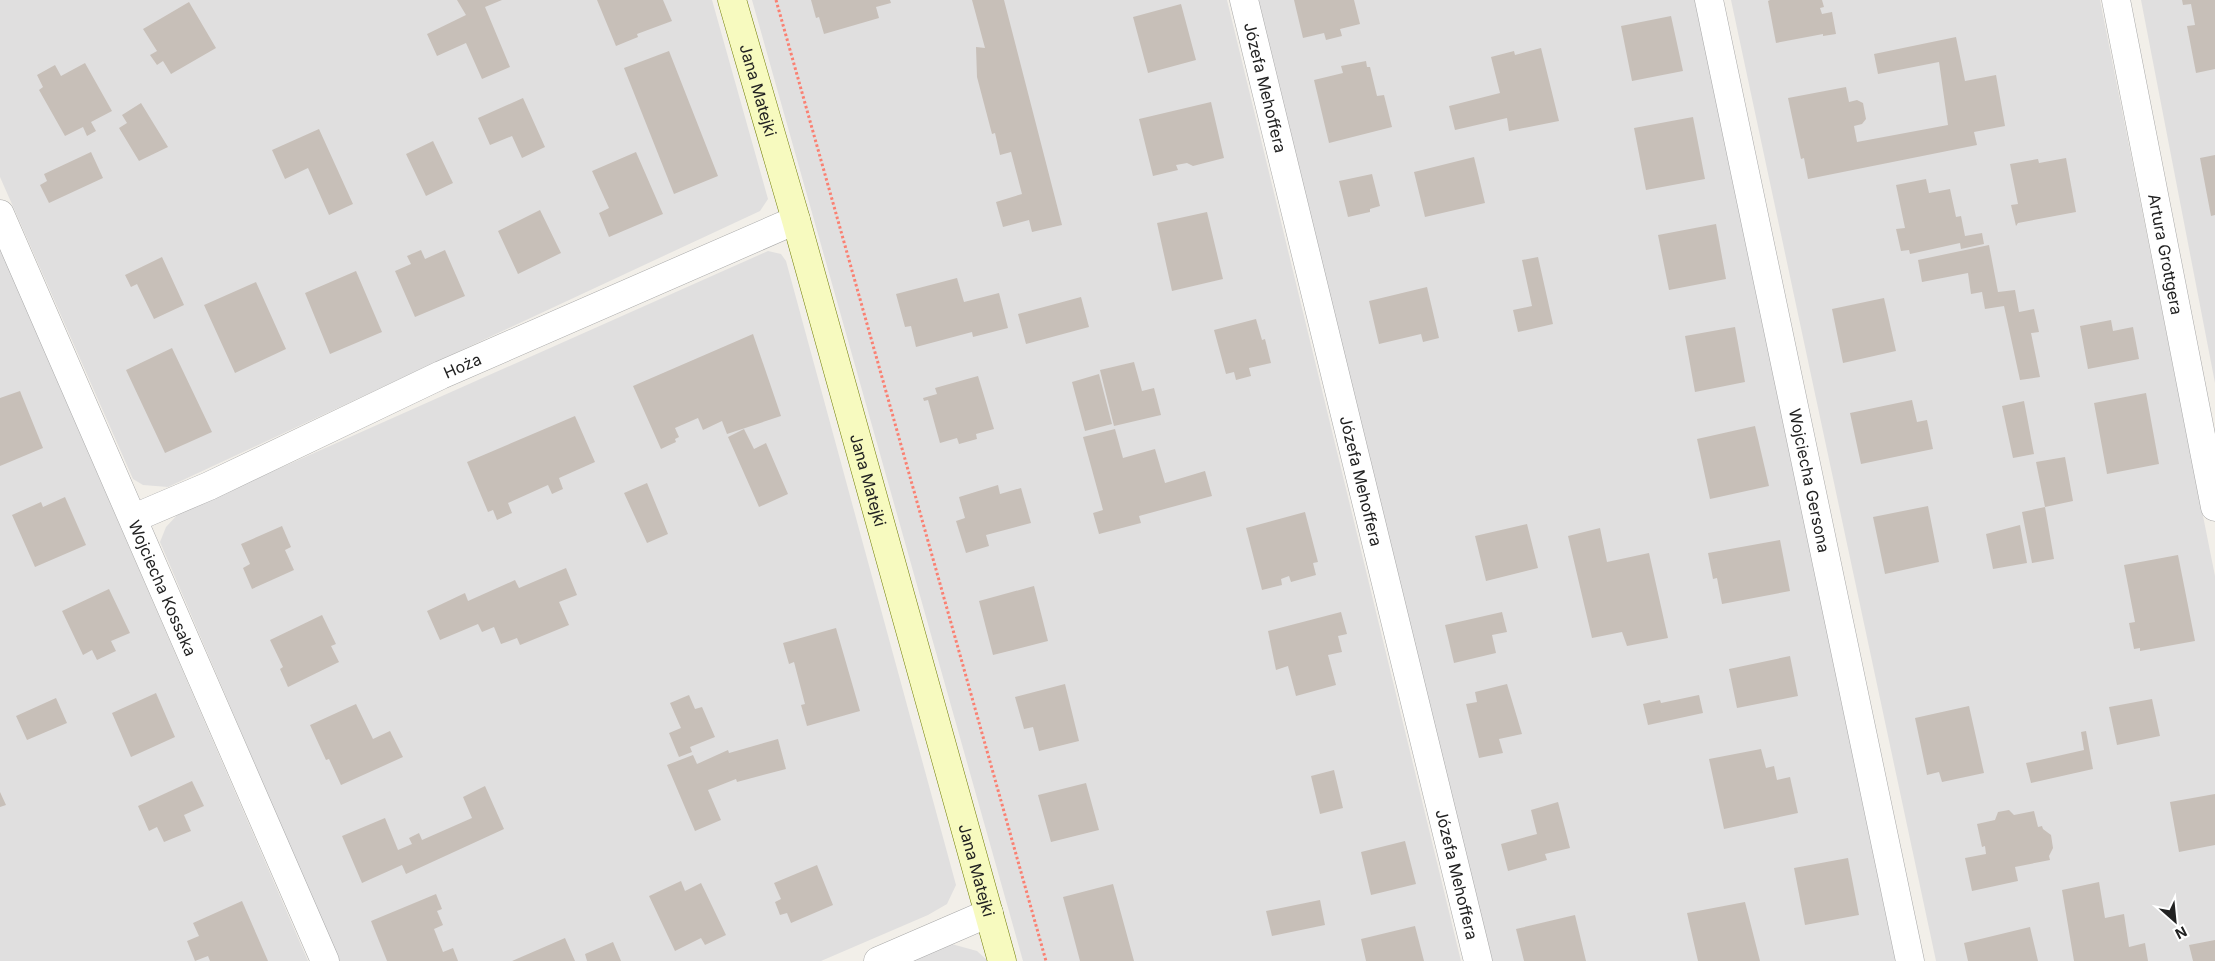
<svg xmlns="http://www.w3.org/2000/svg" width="2215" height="961" font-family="Inter,sans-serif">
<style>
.residential{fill:#e0dfdf}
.building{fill:#c7bfb8}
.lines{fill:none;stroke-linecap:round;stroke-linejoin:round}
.street-casing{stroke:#a9a9a9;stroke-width:29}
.secondary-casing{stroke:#707d05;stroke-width:29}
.path{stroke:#fa8072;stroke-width:3;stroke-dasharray:2.5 2.5;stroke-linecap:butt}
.street{stroke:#fff;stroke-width:28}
.secondary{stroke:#f7fabf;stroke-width:28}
.labels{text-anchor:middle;stroke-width:4;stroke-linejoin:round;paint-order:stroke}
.street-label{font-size:16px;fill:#222;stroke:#fff}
</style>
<rect width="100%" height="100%" fill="#f2efe9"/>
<path class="residential" d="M0 0H712L768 199 760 211 168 487 143 485 133 479 0 177Z
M752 0H1227L1461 961H1023Z
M1257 0H1699L1896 961H1492Z
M1731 0H2100L2215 576V961H1936Z
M2141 0H2215V383Z
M0 248 308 961H0Z
M768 251 781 254 786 261 956 885 947 904 928 915 821 961H339L160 542 166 527 179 513Z
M948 943 977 951 988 961H906Z"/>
<path class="building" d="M457 0H502L485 7 510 67 482 79 466 43 437 56 427 34 466 15Z
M597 0H663L672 21 637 34 638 37 616 46Z
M811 0H890L891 3 876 7 879 18 824 34 819 17 816 18Z
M972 0H1004L1062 225 1032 232 1029 220 1003 227 996 202 1022 194 1011 152 1000 155 995 133 992 134 977 77 976 47 985 48Z
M1294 0H1354L1360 24 1340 29 1342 36 1326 40 1324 33 1303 38Z
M1770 0H1822L1824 7 1820 8 1822 14 1832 12 1836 34 1823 36V34L1776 43 1768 1Z
M2182 0H2215V69L2196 73 2187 26 2195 25 2191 4 2183 5Z
M189 2 216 48 171 74 163 61 157 65 150 55 157 51 143 29Z
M1181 4 1196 60 1148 73 1133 17Z
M1671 16 1683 71 1632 81 1621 26Z
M1956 37 1965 81 1996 75 2005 126 1974 132 1977 145 1808 179 1804 158 1801 159 1788 98 1846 87 1849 102 1857 100 1863 103 1866 119 1862 124 1854 126 1857 142 1948 125 1939 62 1878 74 1874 54Z
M1541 48 1559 121 1509 131 1507 118 1455 130 1449 106 1500 93 1491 57 1514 51 1515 55Z
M669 51 718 176 674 194 624 68Z
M1366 61 1367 67H1370L1377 96 1384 95 1392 127 1329 143 1314 80 1343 73 1341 66Z
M85 63 112 111 91 122 96 131 87 136 83 127 65 136 39 90 43 87 37 75 55 65 61 76Z
M523 98 545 147 522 158 512 136 490 145 478 118Z
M1211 102 1224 158 1193 166 1187 163 1176 165 1178 170 1153 176 1139 119Z
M141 103 168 147 139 161 119 128 127 123 122 115Z
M1693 117 1705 179 1646 190 1634 128Z
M319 129 353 204 329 215 308 168 285 179 272 150Z
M433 141 453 183 426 196 406 154Z
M91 152 103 178 49 203 40 185 47 181 44 174Z
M636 152 663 214 609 237 599 213 609 208 592 171Z
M2215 155V215L2211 216 2200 158Z
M1474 157 1485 203 1425 217 1414 172Z
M2066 158 2076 212 2018 223 2016 226 2011 205 2018 204 2010 164 2038 159 2039 163Z
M1372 174 1380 206 1370 209V212L1348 217 1339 181Z
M1926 179 1929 193 1950 189 1956 217 1961 216 1965 236 1982 233 1984 244 1961 249 1960 243 1910 254 1909 250 1901 251 1896 229 1905 228 1896 185Z
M540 210 561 253 518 274 498 231Z
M1207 212 1223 279 1172 291 1157 223Z
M1716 224 1726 279 1669 290 1658 235Z
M1989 245 1998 292 2015 290 2019 312 2034 309 2039 332 2031 333 2040 377 2020 380 2004 306 1985 309 1982 292 1971 294 1968 273 1922 282 1918 260Z
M421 250 425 259 445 250 465 296 415 317 395 271 411 264 407 256Z
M162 257 184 305 154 319 137 284 131 287 125 275Z
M1538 257 1553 324 1518 332 1513 310 1532 306 1522 260Z
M356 271 382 332 330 354 305 293Z
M957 278 964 302 999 293 1008 328 973 337 972 332 916 347 911 326 905 327 896 294Z
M256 282 286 349 235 373 204 305Z
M1427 287 1439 338 1423 342 1421 334 1379 344 1369 301Z
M1081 297 1089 327 1026 344 1018 314Z
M1884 298 1896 351 1843 363 1832 309Z
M1256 319 1262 340 1265 339 1271 363 1249 368 1251 376 1236 380 1234 372 1226 374 1214 330Z
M2111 320 2113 331 2133 327 2139 359 2088 369 2080 326Z
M1735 327 1745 382 1695 392 1685 336Z
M753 334 781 416 727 434 722 421 703 430 698 418 675 428 679 437 675 439 676 442 661 449 633 386Z
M172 348 212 432 165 453 126 370Z
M1134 362 1142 391 1154 388 1161 415 1114 426 1100 370Z
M1099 374 1112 424 1085 431 1072 382Z
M978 376 994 429 976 434 977 439 959 444 957 438 940 443 928 400 924 401 923 398 937 394 935 388Z
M20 391 43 448 0 466V398Z
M2146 393 2159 464 2107 474 2094 403Z
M1912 400 1917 422 1927 420 1933 449 1861 464 1850 413Z
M2024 401 2034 454 2013 458 2002 406Z
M575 416 595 462 559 478 563 489 552 494 548 485 508 503 512 513 497 520 493 510 488 512 467 462Z
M1755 426 1769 486 1710 499 1697 439Z
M744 429 754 449 766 443 788 494 759 507 728 437Z
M1115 429 1123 458 1155 449 1165 483 1205 471 1212 496 1139 516 1141 523 1099 534 1093 513 1103 510 1083 437Z
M2065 457 2073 501 2045 507 2036 462Z
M647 483 668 534 647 543 624 493Z
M998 485 1000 494 1021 488 1031 523 986 535 989 546 966 553 956 521 965 518 959 497Z
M65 497 86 545 35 567 12 515 41 502 43 507Z
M1928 506 1939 562 1885 574 1873 517Z
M2045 507 2054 559 2032 563 2022 512Z
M1305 512 1318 562 1313 563 1316 575 1291 582 1289 576 1281 579 1282 585 1262 590 1246 528Z
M1527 524 1538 568 1486 581 1475 536Z
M2020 525 2027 563 1993 569 1986 534Z
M282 526 291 547 285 550 294 570 252 589 243 568 250 564 241 544Z
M1600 528 1607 562 1649 553 1668 638 1627 646 1622 632 1592 638 1568 536Z
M1780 540 1790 591 1722 604 1717 578 1713 579 1708 553Z
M2178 555 2195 641 2140 651V648L2134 649 2129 623 2135 622 2124 565Z
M566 568 577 595 559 602 569 625 520 645 517 638 501 644 494 627 482 632 478 624 440 640 427 611 465 593 468 601 515 580 519 588Z
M1034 586 1048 641 993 655 979 601Z
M109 589 130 633 111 641 116 651 97 660 92 650 83 655 62 611Z
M1341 612 1347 634 1338 636 1342 652 1328 655 1336 685 1296 696 1288 666 1276 670 1268 631Z
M1502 612 1507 632 1492 635 1496 653 1454 663 1445 625Z
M322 615 336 644 331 646 339 662 288 687 280 669 283 667 270 640Z
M836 628 860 711 807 726 801 705 805 704 794 662 789 664 783 643Z
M1790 656 1798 696 1737 708 1729 669Z
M1065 684 1079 741 1039 751 1033 727 1024 729 1015 697Z
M1507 684 1522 734 1499 739 1503 753 1479 758 1466 704 1477 702 1475 692Z
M156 693 175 737 131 757 112 713Z
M689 695 695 709 702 707 715 737 690 747 692 752 679 757 669 733 681 728 670 703Z
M1699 695 1703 713 1648 725 1643 704 1660 700 1661 703Z
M56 698 67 723 27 740 16 716Z
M2152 699 2160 736 2117 745 2109 707Z
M356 704 373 739 390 731 403 757 341 785 329 759 326 760 310 725Z
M1969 706 1984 773 1942 782 1939 772 1927 775 1915 718Z
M2086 731 2093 769 2031 783 2026 763 2084 750 2081 732Z
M778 739 786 769 737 782 736 779 708 790 721 820 695 831 667 765 693 755 697 764 728 750 729 753Z
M1761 749 1766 768 1774 766 1777 780 1790 777 1798 813 1724 829 1709 759Z
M1334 770 1343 808 1320 814 1311 776Z
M192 781 204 806 184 815 191 831 164 842 157 827 149 831 138 806Z
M1086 783 1099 830 1051 842 1038 795Z
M485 786 504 829 406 874 402 865 362 883 342 836 385 818 398 850 412 844 409 838 419 833 422 840 472 818 463 797Z
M0 792 6 805 0 807Z
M2215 794V845L2179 852 2170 802Z
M1558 802 1570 848 1545 854 1547 860 1508 871 1501 844 1537 834 1531 810Z
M2009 810 2014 815 2034 811 2038 827 2042 826 2043 829 2051 835 2053 848 2049 856 2050 860 2015 867 2018 881 1972 891 1965 858 1986 854 1985 846 1982 847 1977 824 1995 820 1998 812Z
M1405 841 1416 884 1371 895 1361 852Z
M1848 858 1859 915 1805 925 1794 868Z
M817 865 833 905 791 923 787 913 780 915 775 902 781 899 774 883Z
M681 881 685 891 701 883 726 935 705 945 701 938 675 951 649 896Z
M2099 882 2105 918 2124 914 2129 947 2145 943 2148 961H2074L2062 890Z
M1113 884 1134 961H1080L1063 897Z
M436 894 442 909 437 911 443 925 434 929 443 952 453 948 458 961H387L371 921Z
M1320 900 1325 925 1272 936 1266 911Z
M242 901 268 961H210L208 956 195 961 187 941 199 936 193 923Z
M1745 902 1760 961H1698L1687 913Z
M1575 915 1586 961H1524L1516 929Z
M1415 926 1424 961H1366L1361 939Z
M2030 927 2038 961H1968L1964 943Z
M565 938 575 961H512Z
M2215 940V961H2193L2189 945Z
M613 942 621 961H587L585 954Z"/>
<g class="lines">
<g class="street-casing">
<g id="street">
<path id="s1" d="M1244 0 1478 961"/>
<path id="s2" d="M1709 0 1910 961"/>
<path id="s3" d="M2116 0 2215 507"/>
<path id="s4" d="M0 214 325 961"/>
<path id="s5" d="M134 518 209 486 441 375 796 220"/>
<path d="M878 961 989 913"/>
</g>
</g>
<g class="secondary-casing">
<g id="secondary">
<path id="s6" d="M732 0 796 220 1002 961"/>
</g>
</g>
<path class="path" d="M776 0 1046 961"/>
<use href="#street" class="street"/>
<use href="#secondary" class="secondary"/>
</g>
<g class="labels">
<g class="street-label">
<text dy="6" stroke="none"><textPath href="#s1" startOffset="90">Józefa Mehoffera</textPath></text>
<text dy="6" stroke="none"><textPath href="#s6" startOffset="94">Jana Matejki</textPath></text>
<text dy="6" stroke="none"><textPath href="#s3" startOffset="259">Artura Grottgera</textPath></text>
<text dy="6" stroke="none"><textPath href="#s5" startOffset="362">Hoża</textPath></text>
<text dy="6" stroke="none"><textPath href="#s6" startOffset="499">Jana Matejki</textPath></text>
<text dy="6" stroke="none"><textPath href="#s1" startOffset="495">Józefa Mehoffera</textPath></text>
<text dy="6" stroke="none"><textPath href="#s2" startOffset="491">Wojciecha Gersona</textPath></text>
<text dy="6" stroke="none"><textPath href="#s4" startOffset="408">Wojciecha Kossaka</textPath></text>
<text dy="6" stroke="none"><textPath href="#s6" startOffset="904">Jana Matejki</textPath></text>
<text dy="6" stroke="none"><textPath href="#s1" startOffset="900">Józefa Mehoffera</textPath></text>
</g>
</g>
<g transform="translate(2175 921) rotate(153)" stroke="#ffffff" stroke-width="4" paint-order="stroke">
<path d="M0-4L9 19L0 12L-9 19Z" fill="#222222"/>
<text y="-8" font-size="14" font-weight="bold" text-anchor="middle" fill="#222222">N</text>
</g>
</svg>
